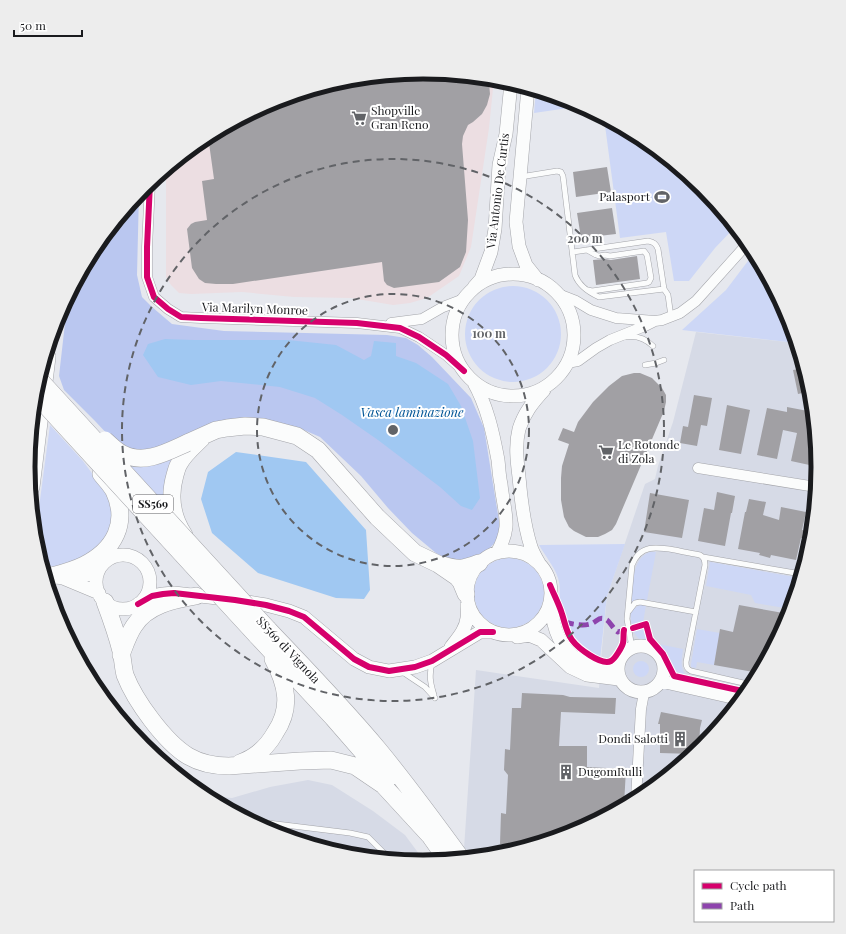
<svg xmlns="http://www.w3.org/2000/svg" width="846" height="934" font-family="'Playfair Display',serif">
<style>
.commercial{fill:#ecdee2}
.built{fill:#d6dae6}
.green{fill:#cdd7f6}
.forest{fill:#bac7f0}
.water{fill:#a0c8f2}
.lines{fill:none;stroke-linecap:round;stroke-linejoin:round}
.stream{stroke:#a0c8f2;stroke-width:2.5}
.building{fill:#a1a0a4}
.service-casing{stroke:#a3a4a9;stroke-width:6}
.minor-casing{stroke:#a3a4a9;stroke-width:11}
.tertiary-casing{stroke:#a3a4a9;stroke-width:14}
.trunk-casing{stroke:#a3a4a9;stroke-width:18}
.motorway-casing{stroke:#a3a4a9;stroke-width:20}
.service{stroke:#fbfcfc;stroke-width:5}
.minor{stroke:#fbfcfc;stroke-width:10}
.tertiary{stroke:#fbfcfc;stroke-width:13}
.trunk{stroke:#fbfcfc;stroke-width:17}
.motorway{stroke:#fbfcfc;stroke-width:19}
.trunk-bridge-casing{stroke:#a3a4a9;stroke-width:18;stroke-linecap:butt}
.trunk-bridge{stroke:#fbfcfc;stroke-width:17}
.quiet{stroke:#8e44ad;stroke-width:5;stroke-dasharray:10 5;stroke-linecap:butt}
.cycleway-casing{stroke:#fff;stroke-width:8}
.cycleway{stroke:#d6006c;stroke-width:6}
.ring{fill:none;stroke:#616367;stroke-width:2;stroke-dasharray:7 5}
.labels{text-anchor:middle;stroke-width:4;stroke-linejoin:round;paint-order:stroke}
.shield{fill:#fff;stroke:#5f5f62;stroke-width:1}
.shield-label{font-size:11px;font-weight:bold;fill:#1a1b1e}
.poi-label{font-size:12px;fill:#1a1b1e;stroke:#fff;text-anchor:start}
.street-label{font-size:12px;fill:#1a1b1e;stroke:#fff}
.water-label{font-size:13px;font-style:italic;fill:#015596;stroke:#fff}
.rim{fill:none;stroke:#1a1b1e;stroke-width:5}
.centre{fill:#616367;stroke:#fff;stroke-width:2}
.ring-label{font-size:12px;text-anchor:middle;font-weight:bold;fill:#616367;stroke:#fff;stroke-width:4;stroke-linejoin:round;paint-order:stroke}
</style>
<rect width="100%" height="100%" fill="#e6e8ee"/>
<path class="commercial" d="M423 72 494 79 489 128 471 247 459 276 427 298 410 303 393 305 351 298 294 297 242 292 191 294 179 293 171 285 166 277V169L204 138 272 102 346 80Z"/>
<path class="built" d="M696 332 796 343 810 390 818 467 810 544 788 618 751 687 702 746 642 796 574 832 500 854 470 857 464 849 476 670 599 688 602 648 607 596 645 484 655 479 658 466 673 422Z
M308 780 332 785 373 811 405 835 425 862 346 854 272 832 205 796 232 798 270 787Z"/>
<path class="green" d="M536 91 574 102 582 106 534 113Z
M604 118 643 139 702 188 735 227 715 248 689 281H674L666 232 620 238Z
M754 253 788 316 796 343 682 330 726 290Z
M465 334a48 48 0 1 1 96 0a48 48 0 1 1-96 0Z
M50 425 83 461 105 491 114 512 105 547 66 568 42 565 36 544 35 537Z
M186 448 169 512 121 461Z
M625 544 607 596 600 660C594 657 586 654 581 650 568 640 562 621 560 606 559 596 561 587 558 578 554 566 545 556 539 545Z
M650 552H656L647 600H637L632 602C633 586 631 559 650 552Z
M474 593a35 35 0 1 1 70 0a35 35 0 1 1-70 0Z
M710 562 800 578 791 609 755 603 751 595 706 586Z
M641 605H646L643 623 632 626C630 615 629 609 641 605Z
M644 627 650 645C642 642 636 638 633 630Z
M697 629 720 633 714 665 697 662 696 668 691 667V664Z
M658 644 683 649C682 661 679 666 687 677L677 674 674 672 671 667 665 654Z
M633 669a8 8 0 1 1 16 0a8 8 0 1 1-16 0Z"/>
<path class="forest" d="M139 193 137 275 142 297 152 307 172 324 224 331 387 335 406 338 418 345 432 357 471 398 484 428 493 484 500 527 498 539 489 549 479 555 457 562 447 559 436 553 412 533 388 508 361 476 320 437 297 427 271 421 174 442 141 453 126 450 110 437 95 421 64 390 59 376 68 297 95 247Z"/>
<path class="water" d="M165 339 194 340H288L336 345 364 360 371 356 374 341 396 343V356L416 363 448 384 461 406 473 441 480 498 472 510 461 506 440 487 378 440 342 415 315 398 280 387 221 381 191 385 158 377 143 355 148 344Z
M236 452 306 462 366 530 370 590 364 599 336 598 258 573 212 533 201 499 208 472Z"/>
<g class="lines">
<path class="stream" d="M35 538 41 540 40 558"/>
</g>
<path class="building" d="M423 72 488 78 489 83 490 94 487 105 482 114 473 122 468 125 463 136 462 144 468 220 466 252 460 267 439 282 394 288 387 285 384 281 382 262 233 284H216L205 283 199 279 192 268 187 229 191 224 195 222 207 220 202 181 214 179 208 136 272 102 346 80Z
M607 167 611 192 576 197 573 172Z
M612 208 616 234 581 238 577 213Z
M637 256 640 279 596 285 593 260 605 259 611 260Z
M804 368 811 391 798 394 793 370Z
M634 373H640L652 378 662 388 666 395V402L664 411 616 524 612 530 605 534 598 537H586L574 531 569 527 564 517 561 500V478L562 466 569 444 558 440 563 428 574 432 578 422 593 402 609 386 622 376Z
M694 395 712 398 707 426 701 425 697 446 680 443 683 426 688 427Z
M727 405 750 410 741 454 719 450Z
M787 407 813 412 817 453 814 466 791 461 797 433 783 430 777 459 757 455 767 408 787 412Z
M717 492 735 496 732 513H731L725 546 698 541 704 508 714 510Z
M650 493 689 500 682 538 644 532Z
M749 499 766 502 763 515 779 520 781 507 806 512 802 530 807 531 806 539 801 538 796 560 771 555 770 558 759 555 760 553 738 549 745 512H746Z
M739 605 789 614 788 618 759 673 714 665 720 629 733 632Z
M522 693 563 695 570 697 616 698 615 714 561 712 559 746H587V767L626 769 624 805 574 832 513 851V844H500L501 813 506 814 508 775 504 770 505 749 510 750 512 708H521Z
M661 712 702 720 700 728 699 749 693 754 660 753V724H658Z"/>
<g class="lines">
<g class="service-casing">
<path id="service" d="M520 177 557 171 561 172 563 176 575 275C579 286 588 292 599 297L664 289
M587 250 596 255 599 256 605 255 610 256 644 251 647 255 651 278 649 282 647 283 592 291 588 290
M573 252 648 241C654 242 656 244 658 249L664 289 668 295 671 317
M625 337C636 335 645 338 653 346
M645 365 656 363 664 360
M703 557 801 574
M629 611 635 603 640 602 696 612
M632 648 627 619 632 565C640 544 657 547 675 550 683 552 691 553 700 555 704 557 705 560 705 565L686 662C686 667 687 669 691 671L752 685
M432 662C429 676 430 682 434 695
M401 671 425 687 435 698
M252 821 350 833 368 837 390 859"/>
</g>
<g class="minor-casing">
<path id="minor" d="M150 183 147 247V277L154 297 168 309 181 317 201 318 357 323 400 328 419 337 446 355 464 371
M558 294 576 301 591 310 616 318 655 321 662 320 680 313 696 301 748 243
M391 323 422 319 443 307 464 299
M567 363 578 361 596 348 610 340 645 326 655 321
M698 468 816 487
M636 799 641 709 644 693"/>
</g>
<g class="tertiary-casing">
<path id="tertiary" d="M528 88 516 222 519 246 526 265 538 280
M452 335a61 61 0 1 1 122 0a61 61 0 1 1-122 0Z
M474 287 481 279 491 252 495 229 499 165 506 134 511 83
M473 381C487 405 493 433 498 460 499 468 499 476 501 484 502 498 507 513 506 527 505 536 502 544 497 553
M467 593a42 42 0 1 1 84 0a42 42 0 1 1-84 0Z
M96 582a27 27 0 1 1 54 0a27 27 0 1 1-54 0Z
M539 563C536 558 533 553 531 547 524 525 521 501 519 477 517 461 515 445 519 429 524 413 533 402 544 390
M51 576 63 578 99 593
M65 578 98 572
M551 602C552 624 558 648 579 660 582 662 586 665 590 665 598 667 609 665 618 664
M138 604 152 596 163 594 174 593 235 600 266 605 289 611 304 617 354 659 369 667 389 671 415 667 432 661 480 632H493
M517 637 529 635 541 640 570 667 587 675 619 679
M618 669a23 23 0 1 1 46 0a23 23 0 1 1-46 0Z
M451 647C458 638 466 629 467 618 468 614 467 609 467 605
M661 681 741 699"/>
</g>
<g class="trunk-casing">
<path id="trunk" d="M187 443 216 430 227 428 245 426 263 427 297 436 318 450 377 517 415 553 438 564 457 577 461 582 466 594
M184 535C172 517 169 496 175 475 176 472 177 467 179 464 184 454 194 446 202 438
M442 565C459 570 463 569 479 563
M52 576C63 573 74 570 84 565 114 550 129 523 114 491 111 485 105 479 101 474
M105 602C111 618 117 635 121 651 123 660 123 667 125 675 135 701 165 742 188 756 200 763 215 766 229 766L300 761 331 760 355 766 383 785 429 835
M268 629C305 668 343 707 378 749 407 784 434 821 461 858
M256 635 333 718 387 780
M121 655C125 645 128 635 134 626 147 605 173 600 196 596
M240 763C245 761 250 759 254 756 263 750 270 742 275 733 292 708 287 685 273 659
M423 826 447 860"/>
</g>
<g class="motorway-casing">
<path id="motorway" d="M30 487 46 357"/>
</g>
<use href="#service" class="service"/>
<use href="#minor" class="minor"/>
<use href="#tertiary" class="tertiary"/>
<use href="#trunk" class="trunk"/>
<use href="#motorway" class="motorway"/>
<g class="trunk-bridge-casing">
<path id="trunk-bridge" d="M39 379 268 629
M35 394 256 635
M105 440C111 445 116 451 123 454 144 465 167 452 187 443"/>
</g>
<use href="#trunk-bridge" class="trunk-bridge"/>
<path class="quiet" d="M564 622C572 624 584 627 593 623 598 620 600 616 607 620 611 623 613 629 618 632L624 630"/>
<g class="cycleway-casing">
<path id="cycleway" d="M150 183 147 247V277L154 297 168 309 181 317 201 318 357 323 400 328 419 337 446 355 464 371
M550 585C554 595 559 604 562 614 565 623 566 632 572 640 578 648 601 666 611 661 615 659 622 647 623 643 624 639 623 634 624 630
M138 604 152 596 163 594 174 593 235 600 266 605 289 611 304 617 354 659 369 667 389 671 415 667 432 661 480 632H493
M633 628 646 624 650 639 663 654 674 676 747 692"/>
</g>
<use href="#cycleway" class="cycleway"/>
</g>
<g class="ring">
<circle cx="393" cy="430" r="136"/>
<circle cx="393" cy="430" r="271"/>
</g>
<defs>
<g id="supermarket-bare" transform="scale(1.2)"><path d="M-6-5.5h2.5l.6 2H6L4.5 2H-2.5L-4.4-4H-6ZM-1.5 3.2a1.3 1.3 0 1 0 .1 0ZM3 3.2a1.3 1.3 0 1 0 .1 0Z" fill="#616367" stroke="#fff" stroke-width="2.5" paint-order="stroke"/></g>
<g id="stadium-bare" transform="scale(1.2)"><path d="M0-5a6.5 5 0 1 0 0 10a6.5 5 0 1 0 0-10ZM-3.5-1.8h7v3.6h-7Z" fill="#616367" stroke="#fff" stroke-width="2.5" paint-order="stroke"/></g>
<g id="building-bare" transform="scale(1.2)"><path d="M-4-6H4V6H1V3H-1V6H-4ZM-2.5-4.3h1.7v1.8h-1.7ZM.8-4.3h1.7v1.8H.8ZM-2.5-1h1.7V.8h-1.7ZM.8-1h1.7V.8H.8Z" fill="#616367" stroke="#fff" stroke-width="2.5" paint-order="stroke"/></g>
</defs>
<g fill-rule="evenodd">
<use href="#supermarket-bare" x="359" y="118"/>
<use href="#stadium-bare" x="662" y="197"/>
<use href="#supermarket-bare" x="606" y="452"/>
<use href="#building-bare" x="680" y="739"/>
<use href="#building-bare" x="566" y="772"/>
</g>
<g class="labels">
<rect class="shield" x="133" y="495" width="40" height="18" rx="3"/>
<g class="shield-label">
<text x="153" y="508">SS569</text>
</g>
<g class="poi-label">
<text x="371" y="115">Shopville<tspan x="371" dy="14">Gran Reno</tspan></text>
<text x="650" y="201" text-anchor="end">Palasport</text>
<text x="618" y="449">Le Rotonde<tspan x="618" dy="14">di Zola</tspan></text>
<text x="668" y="743" text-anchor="end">Dondi Salotti</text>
<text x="578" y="776">DugomRulli</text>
</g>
<g class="street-label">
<text transform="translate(498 191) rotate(-83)" y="4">Via Antonio De Curtis</text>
<text transform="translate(255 309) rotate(2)" y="4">Via Marilyn Monroe</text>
<text transform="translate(288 650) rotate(47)" y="4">SS569 di Vignola</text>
</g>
<g class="water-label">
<text x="412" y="417">Vasca laminazione</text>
</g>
</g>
<path d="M0 0H846V934H0ZM35 467a388 388 0 1 1 776 0a388 388 0 1 1-776 0Z" fill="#ededed" fill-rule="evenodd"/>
<path class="rim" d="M35 467a388 388 0 1 1 776 0a388 388 0 1 1-776 0Z"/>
<circle cx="393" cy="430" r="6" class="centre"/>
<g class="ring-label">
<text x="585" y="243">200 m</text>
<text x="489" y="338">100 m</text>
</g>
<rect x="694" y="870" width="140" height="52" fill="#ffffff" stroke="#a3a4a5"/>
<rect x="702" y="883" width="20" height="6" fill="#d6006c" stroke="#a3a4a5"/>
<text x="730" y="890" font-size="12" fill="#1a1b1e">Cycle path</text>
<rect x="702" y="903" width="20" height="6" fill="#8e44ad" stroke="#a3a4a5"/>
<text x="730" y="910" font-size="12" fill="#1a1b1e">Path</text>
<path d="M14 30v6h68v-6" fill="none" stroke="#1a1b1e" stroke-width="2"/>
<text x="20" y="30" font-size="12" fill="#1a1b1e" stroke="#ffffff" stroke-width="3" paint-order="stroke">50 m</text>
</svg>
